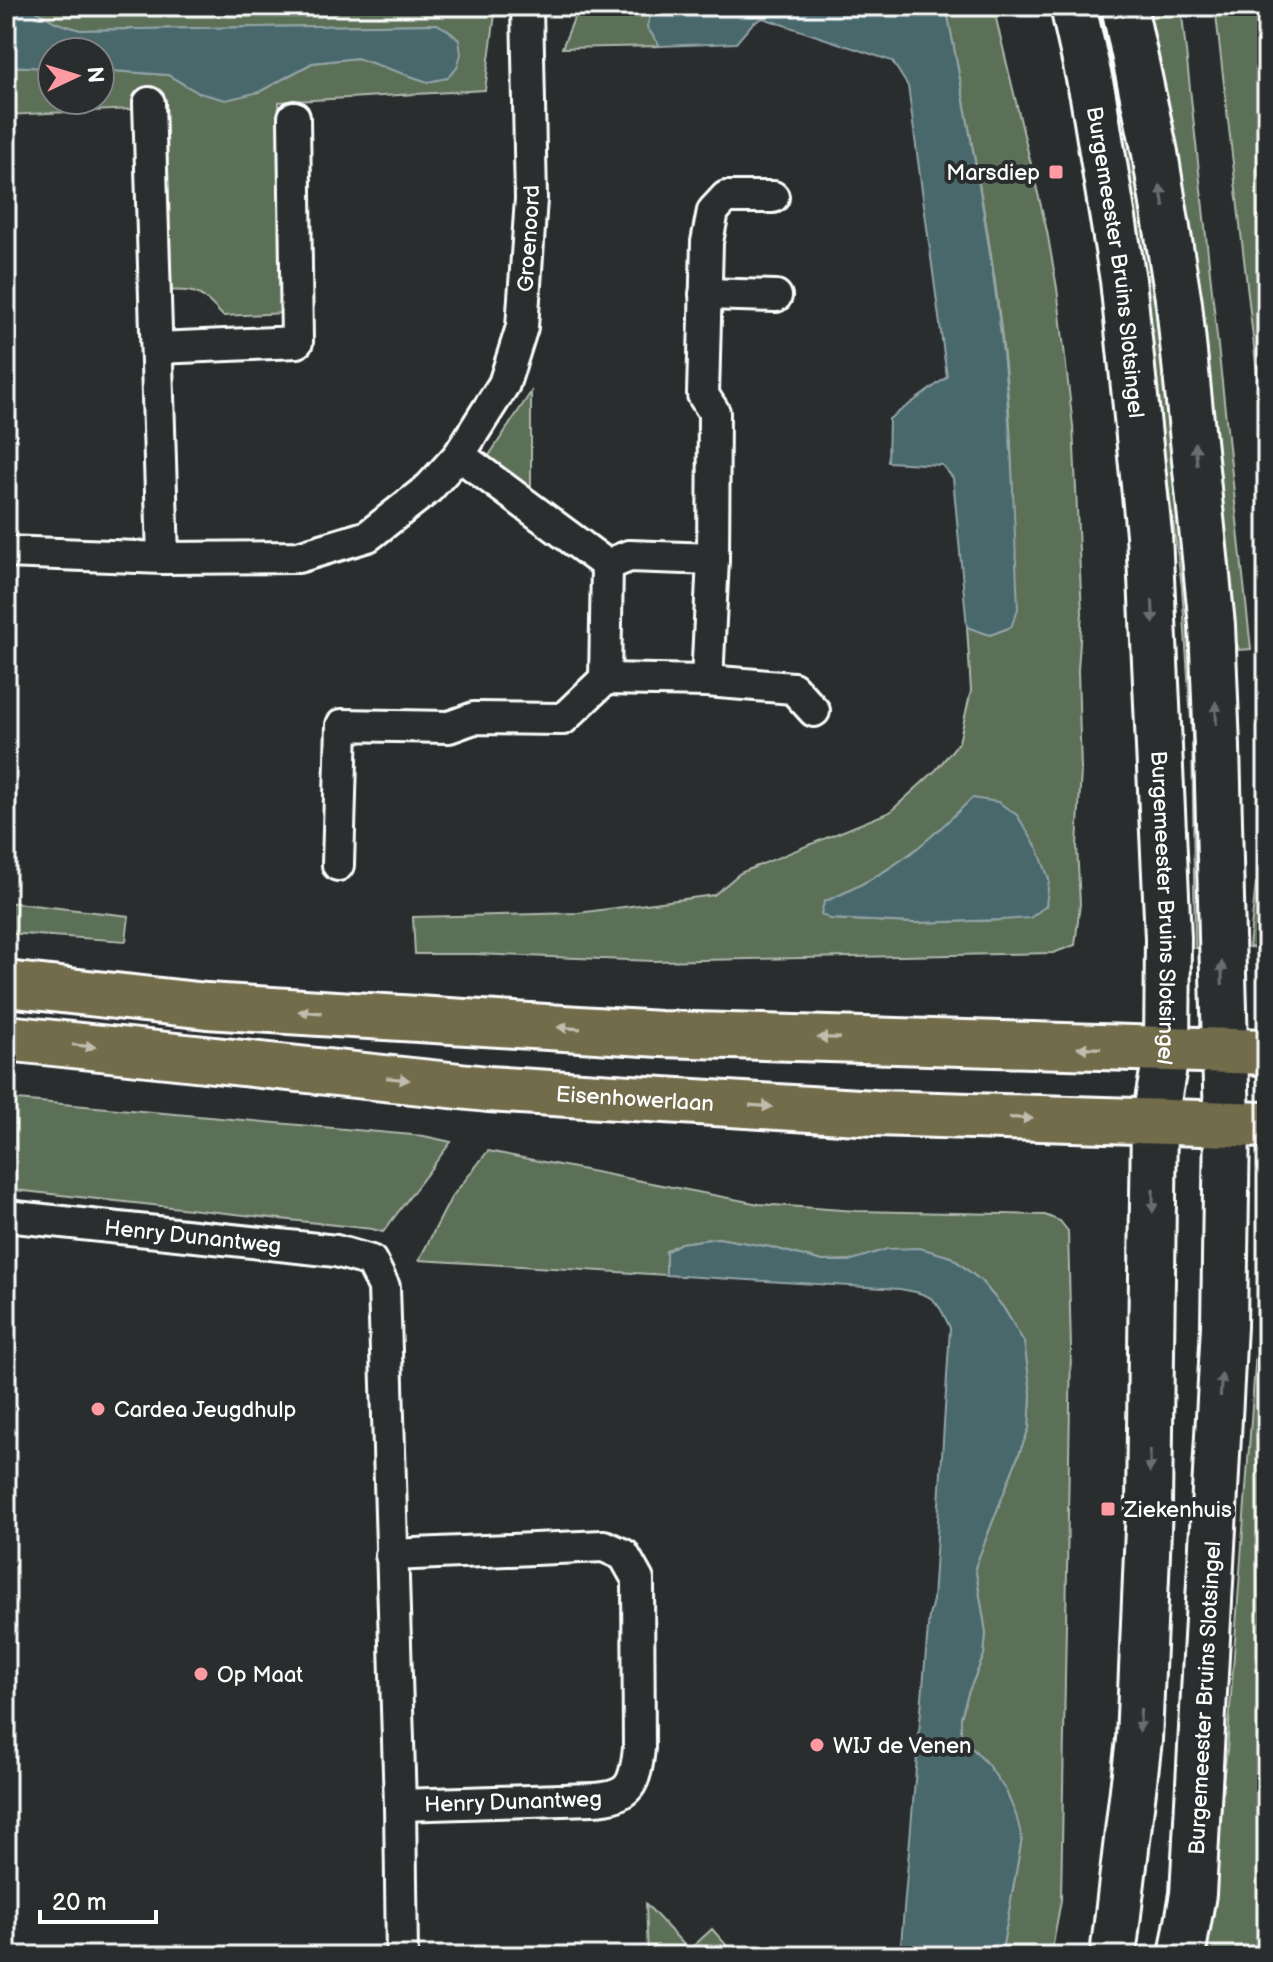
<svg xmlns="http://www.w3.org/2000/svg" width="1273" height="1962" font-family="'Balsamiq Sans',sans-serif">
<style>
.green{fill:#5c6f59;stroke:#aeb7ac;stroke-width:2;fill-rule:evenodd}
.water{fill:#49676c;stroke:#92a4a7;stroke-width:2}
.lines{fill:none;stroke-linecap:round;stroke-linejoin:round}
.street-casing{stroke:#fff;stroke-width:36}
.secondary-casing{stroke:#fff;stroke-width:50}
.primary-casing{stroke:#fff;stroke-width:50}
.street{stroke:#2a2d2e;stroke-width:30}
.secondary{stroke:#2a2d2e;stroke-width:44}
.primary{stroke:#726c4b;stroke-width:44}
.oneway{fill:#6a6c6d}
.oneway2{fill:#c0bdae}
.poi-dot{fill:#ff9aa2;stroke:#2a2d2e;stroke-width:3}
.labels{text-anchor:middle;stroke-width:8;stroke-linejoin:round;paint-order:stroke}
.poi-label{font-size:22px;fill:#fff;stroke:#2a2d2e;text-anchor:start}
.street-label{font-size:22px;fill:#fff;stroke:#2a2d2e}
</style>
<rect width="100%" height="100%" fill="#2a2d2e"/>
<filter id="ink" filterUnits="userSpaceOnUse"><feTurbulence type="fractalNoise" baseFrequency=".0125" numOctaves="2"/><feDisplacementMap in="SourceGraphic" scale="16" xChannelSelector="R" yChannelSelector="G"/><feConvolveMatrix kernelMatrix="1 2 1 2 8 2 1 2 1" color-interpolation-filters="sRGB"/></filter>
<g filter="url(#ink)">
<path class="green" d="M27 6H496L485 90 279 102 286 313 223 316C201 292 197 289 164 291L161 121 134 109 6 115V66L52 68V100H100V70L168 75 199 93 259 92 312 63 357 58 428 82 437 24 80 30 57 23Z
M579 6H658L650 17 647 27 660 46 562 48Z
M946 6H993L1047 231 1057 288 1073 426 1082 613 1078 670 1081 770 1077 846 1080 904 1075 945 1053 953 654 961 475 954H415L413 917 578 913 714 895 740 873 890 812 936 770 959 742 971 691 967 627 990 635 1011 627C1012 575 1014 522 1012 469 1007 314 975 158 946 6ZM938 832 1001 920 915 923 830 919 824 902C867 884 903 862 938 832Z
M1088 6H1113L1190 521 1208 948H1195L1192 736 1182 587 1162 442Z
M1137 6H1181L1251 649 1239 650 1223 600Z
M1215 6H1267V460Z
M531 392V497L486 460Z
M1267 882V948L1249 947 1256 883Z
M6 902 129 916 126 941 6 933Z
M6 1099 424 1136 451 1142 383 1232 372 1229 6 1189Z
M488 1151 759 1204 856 1211 1045 1215 1060 1221 1068 1231 1071 1349 1061 1900 1051 1956H1001L1022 1838 988 1765 961 1736V1717L968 1693 984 1655 986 1633 975 1567 1029 1428 1031 1395 1024 1342 1003 1307 981 1281 951 1257 822 1261 770 1247 718 1238 681 1243 666 1251V1275L419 1260 451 1198Z
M1267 1240V1956H1201L1227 1751 1264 1241Z
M646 1904 689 1950 712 1929 736 1956H648Z"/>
<path class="water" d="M6 6H27L57 23 80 30 437 24 448 30 459 40 461 54 457 68 447 78 428 82 357 58 312 63 259 92 226 100 199 93 168 75 100 70V52H52V68L6 66Z
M658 6H946C967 116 988 225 1001 336 1012 427 1014 518 1018 609L1011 627 990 635 967 627 953 478 942 465 888 462 889 419 947 377 908 86 892 61 763 18 753 23 736 43 660 46 647 27 650 17Z
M972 798 998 802 1017 815 1038 849 1049 879 1046 906 1030 918 1001 920 915 923 830 919 821 914 824 902C889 875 923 847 972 798Z
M718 1238 770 1247 822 1261H849L887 1249 920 1248 951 1257 981 1281 1003 1307 1024 1342 1031 1394 1029 1428 975 1567 986 1633 984 1655 968 1693 961 1717V1736L988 1765 1006 1791 1016 1815 1022 1838 1001 1956H900L929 1616 933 1600 950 1328C936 1297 933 1295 900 1289L666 1275V1252L681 1243Z"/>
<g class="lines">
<g class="street-casing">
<g id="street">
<path d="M149 103 163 558"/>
<path d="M705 294 776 296"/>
<path d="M157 348 297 342 294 117"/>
<path d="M459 455 607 565"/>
<path id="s1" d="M6 552 163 558 298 557 368 536 429 488 459 455 504 384 522 327 531 199 527 6"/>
<path d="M607 565 629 556 713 559"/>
<path d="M605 679 707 681 793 688 814 711"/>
<path d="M707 681 713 559 714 412 703 395 707 242 713 211 726 197H773"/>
<path d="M338 865 342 725 449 727 474 718 563 719 605 679 607 565"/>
<path id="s2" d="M6 1216 336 1251 371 1261 384 1287 400 1805 402 1956"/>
<path d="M391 1555 604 1546 624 1555 638 1580 639 1748C635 1784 631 1797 593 1799L400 1805"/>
</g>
</g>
<g class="secondary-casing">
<g id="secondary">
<path id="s3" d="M1073 6 1093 96 1123 280 1149 534 1168 938 1167 1050 1154 1123 1149 1506 1139 1740 1113 1956"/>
<path d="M1124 6 1155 153 1179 304 1212 625 1217 747 1227 1124 1224 1326 1193 1894 1182 1956"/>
</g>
</g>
<g class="primary-casing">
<g id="primary">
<path d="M6 984 207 1006 660 1034 1267 1052"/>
<path id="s4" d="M6 1038 488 1089 875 1113 1267 1125"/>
</g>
</g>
<use href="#street" class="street"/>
<use href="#secondary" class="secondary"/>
<use href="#primary" class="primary"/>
</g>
<defs><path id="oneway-solid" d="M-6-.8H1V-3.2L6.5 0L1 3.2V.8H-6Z" transform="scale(2)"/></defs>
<g class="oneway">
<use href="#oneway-solid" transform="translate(1162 196) rotate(-99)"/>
<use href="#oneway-solid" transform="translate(1196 454) rotate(-96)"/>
<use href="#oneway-solid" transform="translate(1153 612) rotate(87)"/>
<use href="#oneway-solid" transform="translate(1216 713) rotate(-92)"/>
<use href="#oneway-solid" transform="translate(1222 973) rotate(-91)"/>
<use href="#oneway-solid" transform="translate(1153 1201) rotate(91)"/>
<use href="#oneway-solid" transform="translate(1221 1385) rotate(-87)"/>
<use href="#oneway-solid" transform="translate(1150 1461) rotate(91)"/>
<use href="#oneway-solid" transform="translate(1140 1720) rotate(93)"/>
</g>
<g class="oneway2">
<use href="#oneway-solid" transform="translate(310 1012) rotate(-176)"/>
<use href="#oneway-solid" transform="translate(569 1028) rotate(-176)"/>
<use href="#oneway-solid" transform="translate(829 1038) rotate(-179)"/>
<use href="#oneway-solid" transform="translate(84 1046) rotate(6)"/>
<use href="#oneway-solid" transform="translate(1089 1048) rotate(-178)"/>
<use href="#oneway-solid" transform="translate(398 1079) rotate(6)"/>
<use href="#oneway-solid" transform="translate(761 1106) rotate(4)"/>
<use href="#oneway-solid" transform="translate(1021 1118) rotate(2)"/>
</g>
</g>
<g class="poi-dot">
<rect x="1048" y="164" width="16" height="16" rx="4"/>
<circle cx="98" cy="1409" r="8"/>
<rect x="1100" y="1501" width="16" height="16" rx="4"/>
<circle cx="201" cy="1674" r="8"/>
<circle cx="817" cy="1745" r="8"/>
</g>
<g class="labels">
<g class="poi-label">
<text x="1040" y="180" text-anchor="end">Marsdiep</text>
<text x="114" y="1417">Cardea Jeugdhulp</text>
<text x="1124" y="1517">Ziekenhuis</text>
<text x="217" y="1682">Op Maat</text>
<text x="833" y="1753">WIJ de Venen</text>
</g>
<g class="street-label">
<text dy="8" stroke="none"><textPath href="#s1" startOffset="720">Groenoord</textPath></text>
<text dy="8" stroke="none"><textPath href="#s3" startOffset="260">Burgemeester Bruins Slotsingel</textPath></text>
<text dy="8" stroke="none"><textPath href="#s3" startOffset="908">Burgemeester Bruins Slotsingel</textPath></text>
<text dy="8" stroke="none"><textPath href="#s4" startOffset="632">Eisenhowerlaan</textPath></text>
<text dy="8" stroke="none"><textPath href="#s2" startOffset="188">Henry Dunantweg</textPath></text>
<text transform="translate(1204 1698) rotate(-87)" y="8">Burgemeester Bruins Slotsingel</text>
<text transform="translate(513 1801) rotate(-2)" y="8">Henry Dunantweg</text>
</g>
</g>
<rect width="1273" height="1962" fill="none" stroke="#2a2d2e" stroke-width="32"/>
<rect x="16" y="16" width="1241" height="1930" fill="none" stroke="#fff" stroke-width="3" filter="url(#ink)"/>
<g transform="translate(76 76) rotate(86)"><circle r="38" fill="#2a2d2e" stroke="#7f8182" stroke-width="2"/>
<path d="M0-6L14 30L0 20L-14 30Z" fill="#ff9aa2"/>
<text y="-12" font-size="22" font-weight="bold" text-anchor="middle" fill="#ffffff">N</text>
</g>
<path d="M40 1910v12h116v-12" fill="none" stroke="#ffffff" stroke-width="4"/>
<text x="52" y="1910" font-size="24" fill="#ffffff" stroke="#2a2d2e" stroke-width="6" paint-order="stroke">20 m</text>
</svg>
